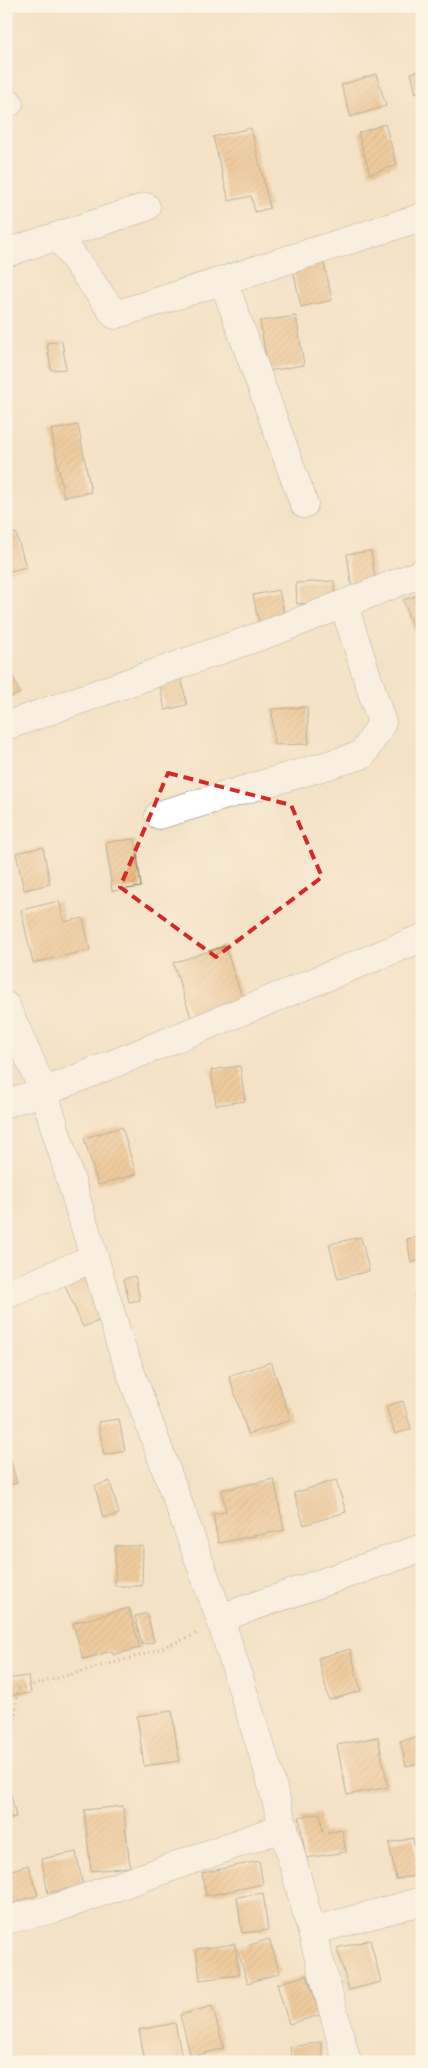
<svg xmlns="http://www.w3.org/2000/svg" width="428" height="2068" font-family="Delius,sans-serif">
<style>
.building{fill:url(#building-hatch)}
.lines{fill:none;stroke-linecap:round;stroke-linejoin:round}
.minor-casing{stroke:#6a7767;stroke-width:29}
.tertiary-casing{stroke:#6a7767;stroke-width:29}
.path{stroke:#6a7767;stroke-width:3;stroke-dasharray:1 4;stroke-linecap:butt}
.minor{stroke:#fff;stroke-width:28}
.tertiary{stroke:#fff;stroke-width:28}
.marked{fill:none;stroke:#d62828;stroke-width:4;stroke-dasharray:10 6;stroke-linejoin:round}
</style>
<defs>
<pattern id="building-hatch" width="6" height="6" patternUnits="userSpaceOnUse" patternTransform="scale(1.25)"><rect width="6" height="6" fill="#e8ae69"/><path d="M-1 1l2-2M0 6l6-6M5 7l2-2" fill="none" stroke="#bb8f57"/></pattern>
</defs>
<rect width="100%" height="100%" fill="#fcf5e5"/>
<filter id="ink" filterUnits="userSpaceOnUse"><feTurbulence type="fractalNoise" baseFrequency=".02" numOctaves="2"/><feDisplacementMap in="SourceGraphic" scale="10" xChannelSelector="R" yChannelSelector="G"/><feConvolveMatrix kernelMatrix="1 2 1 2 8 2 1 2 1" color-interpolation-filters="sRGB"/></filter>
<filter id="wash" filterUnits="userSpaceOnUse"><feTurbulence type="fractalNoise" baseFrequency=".0096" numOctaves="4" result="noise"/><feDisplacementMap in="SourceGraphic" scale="20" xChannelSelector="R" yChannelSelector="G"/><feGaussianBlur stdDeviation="1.12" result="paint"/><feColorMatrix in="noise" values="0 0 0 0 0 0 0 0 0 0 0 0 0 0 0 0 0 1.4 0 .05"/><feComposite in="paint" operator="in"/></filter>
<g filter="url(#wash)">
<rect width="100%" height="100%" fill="#f4e2c6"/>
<g id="blocks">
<path class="building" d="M422 70V91L416 93 411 73Z
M376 74 386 106 351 117 341 85Z
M385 124 397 165 370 174 358 133Z
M251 128 270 208 255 212 251 196 229 201 213 137Z
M324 263 332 300 301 307 293 269Z
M296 316 304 365 268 371 260 321Z
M62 341 66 369 51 370 47 343Z
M78 425 91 492 64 497 51 430Z
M16 533 26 567 7 572 6 536Z
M371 551 376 586 352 589 347 554Z
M334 581 335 602 297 604 296 583Z
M279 590 285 619 259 624 253 595Z
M422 594V630L415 633 403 600Z
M6 662 20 693 6 700Z
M181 676 187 705 165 710 159 681Z
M307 707 309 744 274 745 272 709Z
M135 839 141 887 112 891 106 842Z
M43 847 50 884 24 890 16 853Z
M59 901 64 922 83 918 90 950 33 963 21 910Z
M225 946 246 1009 194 1026 173 963Z
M240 1066 245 1101 216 1105 211 1070Z
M122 1127 136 1174 98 1185 84 1138Z
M422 1236V1260L411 1263 407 1239Z
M361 1237 369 1271 338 1279 329 1244Z
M88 1276 106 1318 83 1327 65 1285Z
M135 1276 140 1300 129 1302 124 1279Z
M422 1293V1311L418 1312 414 1294Z
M271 1362 291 1420 248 1434 229 1376Z
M403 1401 411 1429 395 1434 386 1406Z
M119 1419 125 1451 104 1455 98 1422Z
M6 1445 17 1483 6 1486Z
M274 1479 284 1530 218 1543 213 1514 226 1512 222 1490Z
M336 1480 346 1512 304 1525 294 1493Z
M110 1481 119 1514 103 1518 95 1486Z
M115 1546H143L142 1586H115Z
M129 1608 140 1648 113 1655 112 1651 83 1659 73 1623Z
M147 1613 154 1642 142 1645 135 1616Z
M350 1649 361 1691 329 1700 318 1658Z
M28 1676 31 1693 7 1696 6 1679Z
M172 1711 179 1761 144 1766 137 1716Z
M378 1737 388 1787 347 1795 337 1745Z
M419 1737 422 1763 406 1766 400 1741Z
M10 1790 16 1817 6 1819V1791Z
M123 1806 130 1867 91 1871 84 1810Z
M320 1813 323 1833 342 1830 346 1852 306 1858 299 1817Z
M413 1838 421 1875 396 1879 389 1843Z
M76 1852 83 1886 48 1893 41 1859Z
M259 1861 263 1884 206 1896 202 1873Z
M28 1865 38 1895 6 1905V1872Z
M263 1893 268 1930 242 1933 237 1897Z
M269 1939 280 1973 248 1983 237 1949Z
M370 1940 381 1982 349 1990 337 1948Z
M235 1944 239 1975 200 1980 196 1949Z
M307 1975 320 2015 289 2024 277 1984Z
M212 2006 224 2048 191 2057 180 2015Z
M175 2023 183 2062H145L139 2030Z
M321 2042 323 2062H292L290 2047Z"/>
</g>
</g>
<g filter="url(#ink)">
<use href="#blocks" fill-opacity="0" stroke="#6a7767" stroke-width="1"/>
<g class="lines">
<g class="minor-casing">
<path id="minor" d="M6 104 9 103
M58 236 115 315 422 217
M6 253 146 207
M223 280 304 504
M6 726 283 628 422 573
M159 815 362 755 382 723 344 605
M6 1103 44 1092 422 938
M6 1295 94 1258
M220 1618 422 1548
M6 1920 57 1908 284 1827
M312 1931 422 1901"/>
</g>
<g class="tertiary-casing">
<path id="tertiary" d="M6 1006 44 1092 120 1343 220 1618 268 1770 347 2062"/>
</g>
<path class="path" d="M6 1734 13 1736 18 1689 145 1654 188 1638 197 1633"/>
<use href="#minor" class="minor"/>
<use href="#tertiary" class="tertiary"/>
</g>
</g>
<path d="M0 0H428V2068H0ZM168 773 291 805 322 877 216 957 120 887Z" fill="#f4e2c6" fill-opacity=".55" fill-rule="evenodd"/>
<path class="marked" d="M168 773 291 805 322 877 216 957 120 887Z"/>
<rect width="428" height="2068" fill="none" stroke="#fcf5e5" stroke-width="25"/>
</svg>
